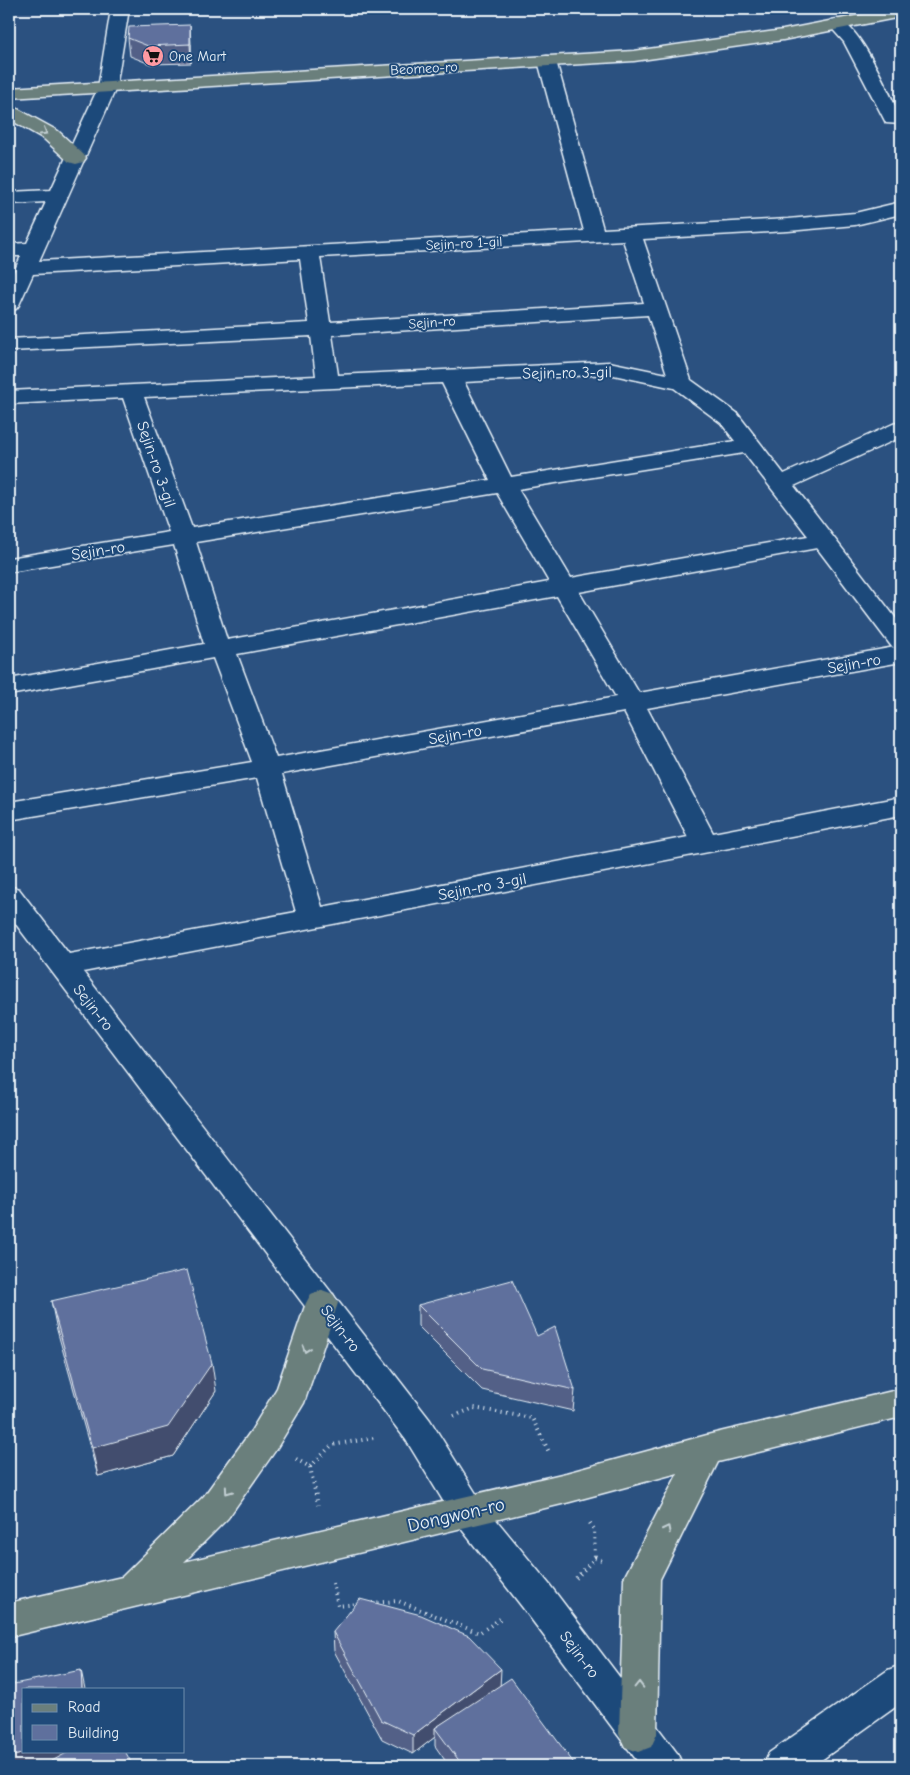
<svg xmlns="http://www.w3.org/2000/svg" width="910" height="1775" font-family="'Comic Neue',sans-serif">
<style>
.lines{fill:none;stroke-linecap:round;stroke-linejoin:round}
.minor-casing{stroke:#e8f1f8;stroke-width:3}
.major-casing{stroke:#e8f1f8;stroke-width:3}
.path{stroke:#e8f1f8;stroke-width:4;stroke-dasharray:1 4.5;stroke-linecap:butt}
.minor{fill:#1f4a7a;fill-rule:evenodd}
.major{fill:#6b7f7c;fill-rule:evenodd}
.wall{fill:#526087;stroke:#e8f1f8}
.shaded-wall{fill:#424e6e;stroke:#e8f1f8}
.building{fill:#5f709d;stroke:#e8f1f8}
.oneway{stroke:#c2cfd3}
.labels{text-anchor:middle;stroke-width:4;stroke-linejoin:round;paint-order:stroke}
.far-poi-label{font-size:14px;fill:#e8f1f8;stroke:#1f4a7a;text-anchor:start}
.far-street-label{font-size:14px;fill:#e8f1f8;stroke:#1f4a7a}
.street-label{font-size:16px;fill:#e8f1f8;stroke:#1f4a7a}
.near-street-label{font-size:19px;fill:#e8f1f8;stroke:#1f4a7a}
</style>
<rect width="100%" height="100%" fill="#2b5180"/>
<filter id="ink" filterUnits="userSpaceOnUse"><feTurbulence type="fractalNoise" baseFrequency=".02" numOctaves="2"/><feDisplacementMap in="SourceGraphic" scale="10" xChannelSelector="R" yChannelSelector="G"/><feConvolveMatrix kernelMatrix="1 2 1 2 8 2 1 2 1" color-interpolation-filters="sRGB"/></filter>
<g filter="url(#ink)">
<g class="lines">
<g class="minor-casing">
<path id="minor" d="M111 9H129L116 88 39 261 584 231 538 61 541 57 547 56 553 57 556 61 603 229 788 219 855 213 901 202V214L855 225 788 231 643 239 691 380 737 413 784 474 893 424 901 422V437L794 486 901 625V662L647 708 713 833 901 797V815L83 972 430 1420 480 1500 549 1584 677 1753 683 1766H641L523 1608 456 1522 406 1440 9 915V886L19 889 69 954 296 912 257 778 9 820V802L252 762 213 658 9 695V679L204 644 174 545 9 572V558L169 532 123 398 9 404V391L316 376 311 336 9 351V339L309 323 300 259 33 274 19 305 16 309 9 311V283L21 256H9V244L27 243 46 202 9 204V192L51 190 98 88ZM623 240 644 303 330 322 320 257ZM648 315 667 374 609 362 338 375 332 335ZM609 374 674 388 721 423 735 441 511 477 464 382ZM442 383 490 480 192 528 144 397ZM744 453 808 536 571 578 518 489ZM497 493 549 582 227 640 196 542ZM817 548 892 647H895L639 693 579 592ZM557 596 616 697 276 758 237 654ZM624 712 688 837 322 907 282 774Z
M837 19C859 24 888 91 899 113L901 112V124L886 123 884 119 844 42 828 24 831 20Z
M901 1665V1703L813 1766H763L769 1753 888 1670Z"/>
</g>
<g class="major-casing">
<path id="major" d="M891 9H901V17L783 40 634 61 9 98V88L634 51 783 30Z
M9 107 16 108 58 131 83 154 86 158 83 162 76 164 69 162 44 139 9 119Z
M322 1290 333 1294 338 1303 304 1403 275 1451 228 1518 184 1562 566 1473 707 1435 901 1389V1417L718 1462 660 1579 657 1734 651 1747 638 1752 625 1747 619 1734 624 1578 678 1473 566 1503 9 1637V1603L122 1577 204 1496 251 1431 277 1388 306 1303 311 1294Z"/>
</g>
<path class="path" d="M454 1416 474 1408 532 1418 549 1452
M296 1459 310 1467 332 1445 374 1438
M310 1467 318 1505
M590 1523 594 1529 595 1558
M576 1578 595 1558 605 1561
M333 1583 338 1606 358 1604
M372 1603 398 1601 479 1633 500 1619"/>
<use href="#minor" class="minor"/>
<use href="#major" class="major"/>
</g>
<path class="wall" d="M128 38 191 44V63L150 64 130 56Z
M51 1301 216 1391 173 1456 98 1476 57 1330Z
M418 1305 537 1336 575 1390 573 1411 482 1390 418 1326Z
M333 1632 500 1684 576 1766H449L435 1746V1737L413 1754 382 1739 334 1651Z"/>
<path class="shaded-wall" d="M190 25 191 44V63L190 44Z
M212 1363 216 1391 173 1456 98 1476 92 1448Z
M501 1669 500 1688 435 1728V1737L413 1754V1735Z
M81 1670 85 1689H82Z
M34 1751H88L56 1766H9V1757Z"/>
<path class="building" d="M190 25V44L148 46 128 38 129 27Z
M187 1270 212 1363 168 1427 92 1448 51 1301Z
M512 1280 537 1336 555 1327 575 1390 482 1369 418 1305Z
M360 1599 421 1615 469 1636 501 1669 413 1735 381 1720 333 1632Z
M81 1670 82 1689H24V1751H34L9 1757V1685Z
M511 1678 576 1766H463L435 1728Z
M70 1751H125L133 1766H43Z"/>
<defs><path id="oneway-chevron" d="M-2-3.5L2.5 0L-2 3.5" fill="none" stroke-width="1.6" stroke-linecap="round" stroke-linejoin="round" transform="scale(1.25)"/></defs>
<g class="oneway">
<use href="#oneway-chevron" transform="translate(44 132) rotate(30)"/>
<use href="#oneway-chevron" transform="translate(306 1349) rotate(109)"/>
<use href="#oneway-chevron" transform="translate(228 1491) rotate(125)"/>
<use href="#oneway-chevron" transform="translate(667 1529) rotate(-63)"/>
<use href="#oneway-chevron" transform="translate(639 1685) rotate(-89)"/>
</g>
</g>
<defs>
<g id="supermarket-disc" transform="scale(1.125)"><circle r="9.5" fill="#ff9aa2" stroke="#1f4a7a"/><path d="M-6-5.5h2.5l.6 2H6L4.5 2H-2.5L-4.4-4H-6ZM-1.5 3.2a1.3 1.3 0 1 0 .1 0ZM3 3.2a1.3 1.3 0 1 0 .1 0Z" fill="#111"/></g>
</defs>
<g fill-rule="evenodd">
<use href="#supermarket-disc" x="153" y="56"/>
</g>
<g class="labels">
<g class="far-poi-label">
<text x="169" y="61">One Mart</text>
</g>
<g class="far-street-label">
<text transform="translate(424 68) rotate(-3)" y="5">Beomeo-ro</text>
<text transform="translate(464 243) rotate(-3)" y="5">Sejin-ro 1-gil</text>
<text transform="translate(432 322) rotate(-4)" y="5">Sejin-ro</text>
</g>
<g class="street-label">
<text transform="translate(567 372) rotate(-1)" y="6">Sejin-ro 3-gil</text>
<text transform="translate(157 464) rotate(71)" y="6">Sejin-ro 3-gil</text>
<text transform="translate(98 550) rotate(-9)" y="6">Sejin-ro</text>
<text transform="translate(854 663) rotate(-10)" y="6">Sejin-ro</text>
<text transform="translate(455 734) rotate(-10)" y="6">Sejin-ro</text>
<text transform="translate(482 886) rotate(-11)" y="6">Sejin-ro 3-gil</text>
<text transform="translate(94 1007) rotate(52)" y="6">Sejin-ro</text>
<text transform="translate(341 1328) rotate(53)" y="6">Sejin-ro</text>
<text transform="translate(580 1654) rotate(53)" y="6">Sejin-ro</text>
</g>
<g class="near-street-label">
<text transform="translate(456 1514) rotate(-13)" y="7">Dongwon-ro</text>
</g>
</g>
<rect width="910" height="1775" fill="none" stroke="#1f4a7a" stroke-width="30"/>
<rect x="15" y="15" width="880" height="1745" fill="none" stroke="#e8f1f8" stroke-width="2" filter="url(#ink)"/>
<rect x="22" y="1688" width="162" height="65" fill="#1f4a7a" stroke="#6f8dac"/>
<rect x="32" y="1704" width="25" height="8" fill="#6b7f7c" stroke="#6f8dac"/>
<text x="68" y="1712" font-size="15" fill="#e8f1f8">Road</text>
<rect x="32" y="1725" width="25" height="15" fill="#5f709d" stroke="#6f8dac"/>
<text x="68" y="1738" font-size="15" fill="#e8f1f8">Building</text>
</svg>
